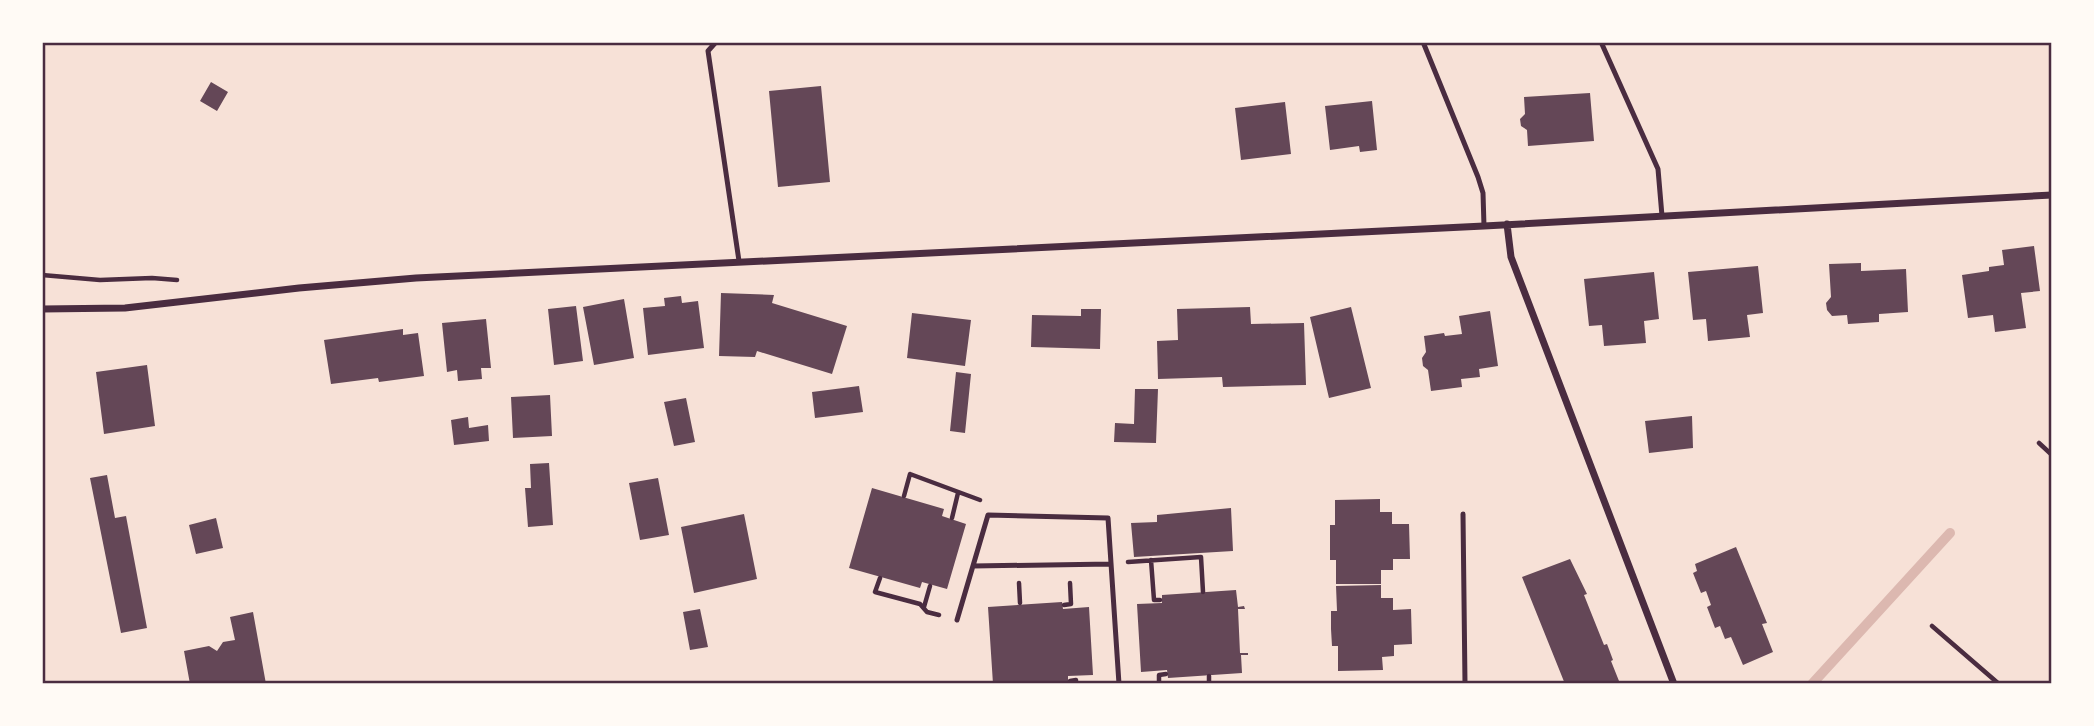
<svg xmlns="http://www.w3.org/2000/svg" width="2094" height="726" font-family="'PT Sans',sans-serif">
<style>
.lines{fill:none;stroke-linecap:round;stroke-linejoin:round}
.stream{stroke:#dcb8b0;stroke-width:10}
.building{fill:#644757}
.path{stroke:#4a2c40;stroke-width:4.5}
.service{stroke:#4a2c40;stroke-width:5}
.minor{stroke:#4a2c40;stroke-width:7}
.neatline{fill:none;stroke:#4a2c40;stroke-width:2.5}
</style>
<rect width="100%" height="100%" fill="#f7e1d7"/>
<g class="lines">
<path class="stream" d="M1812 684 1950 533"/>
</g>
<path class="building" d="M211 82 228 92 217 111 200 101Z
M821 86 830 182 778 187 769 91Z
M1590 93 1594 141 1528 146 1527 130 1521 126 1520 119 1525 114 1524 97Z
M1372 101 1377 150 1360 152 1359 146 1330 150 1325 106Z
M1285 102 1291 154 1241 160 1235 108Z
M2034 246 2040 291 2021 293 2026 328 1995 332 1993 315 1968 318 1962 275 1989 271V267L2004 265 2002 250Z
M1861 263V271L1906 269 1908 312 1879 314V322L1848 324 1847 315 1832 316 1827 310 1826 303 1831 297 1829 264Z
M1758 266 1763 313 1747 315 1750 337 1708 341 1706 319 1693 320 1688 272Z
M1654 272 1659 319 1644 321 1646 343 1604 346 1602 325 1589 326 1584 279Z
M721 293 774 295 772 303 847 326 832 374 757 351 755 357 719 356Z
M681 296 682 303 698 301 704 348 648 355 643 308 665 306 664 298Z
M624 299 634 358 594 365 583 307Z
M576 306 583 361 554 365 548 309Z
M1250 307 1251 324 1304 323 1306 385 1223 387 1222 377 1158 379 1157 341 1178 340 1177 309Z
M1351 307 1371 388 1329 398 1310 317Z
M1081 309H1101L1100 349 1031 347 1032 315 1081 316Z
M1490 311 1498 366 1479 369 1480 377 1461 379 1462 387 1431 391 1428 370 1423 366 1422 358 1426 352 1424 336 1444 333 1445 336 1462 334 1459 316Z
M912 313 971 320 965 366 907 358Z
M486 319 491 368H481L482 379 458 381 457 370 447 372 442 323Z
M403 329V335L418 333 424 376 379 382 378 378 331 384 324 340Z
M147 365 155 426 104 434 96 372Z
M956 372 971 374 965 433 950 431Z
M859 386 863 412 815 418 812 392Z
M1135 389H1158L1156 443 1114 442 1115 423 1134 424Z
M550 395 552 436 513 438 511 397Z
M686 398 695 442 674 446 664 402Z
M1692 416 1693 448 1649 453 1645 421Z
M468 417 469 428 488 425 489 441 454 445 451 420Z
M549 463 553 525 528 527 525 488H531L530 464Z
M107 475 115 518 126 516 147 628 121 633 90 478Z
M658 478 669 535 640 540 629 483Z
M872 488 944 509 942 516 966 524 947 589 922 582 920 588 849 568Z
M1380 499V512H1392V524H1409L1410 559H1393V570H1381V584H1336V560H1330V525H1335V500Z
M1231 508 1233 551 1134 557 1131 523 1157 522V515Z
M744 514 757 579 694 593 681 527Z
M216 518 223 548 196 554 189 525Z
M1736 547 1767 623 1762 624 1773 652 1743 665 1731 637 1725 639 1720 626 1715 628 1707 607 1711 605 1706 591 1701 593 1693 573 1697 571 1695 564Z
M1570 559 1587 594 1584 595 1604 645 1607 644 1613 660 1611 661 1619 681 1610 684H1565L1522 577Z
M1381 585V598H1393V610L1411 609 1412 644 1394 645V656L1382 657 1383 670 1338 671V646H1332L1331 629V611H1337L1336 586Z
M1236 590 1238 607 1244 606 1245 609H1238L1240 653H1248V655H1241L1242 673 1168 678 1167 670 1141 672 1137 604 1162 603V595Z
M1062 602 1063 609 1089 607 1093 675 1068 676V684H993L988 607Z
M700 609 708 647 690 650 683 612Z
M253 612 266 684H190L184 651 209 646 217 651 223 642 235 640 230 617Z"/>
<g class="lines">
<path class="path" d="M42 275 100 280 152 278 177 280
M2039 443 2052 455
M904 496 910 474 980 500
M952 518 958 493
M1151 560 1154 600H1160
M1128 562 1201 557 1203 592
M880 578 875 592 920 604 927 612 939 615
M1019 583 1020 603
M1064 605 1071 604 1070 583
M924 607 930 586
M1932 626 1999 684
M1209 676V684
M1070 681 1076 680V684
M1159 684V675L1166 674"/>
<path class="service" d="M716 42 708 51 739 261
M1423 42 1478 177 1483 193 1484 226
M1601 42 1658 169 1662 216
M1463 514 1465 684
M973 566 1111 564
M957 620 988 515 1108 518 1119 684"/>
<path class="minor" d="M1507 224 1511 257 1674 684
M42 309 125 308 299 288 416 278 1484 226 2052 195"/>
</g>
<rect width="2094" height="726" fill="none" stroke="#fffaf5" stroke-width="88"/>
<rect x="44" y="44" width="2006" height="638" class="neatline"/>
</svg>
